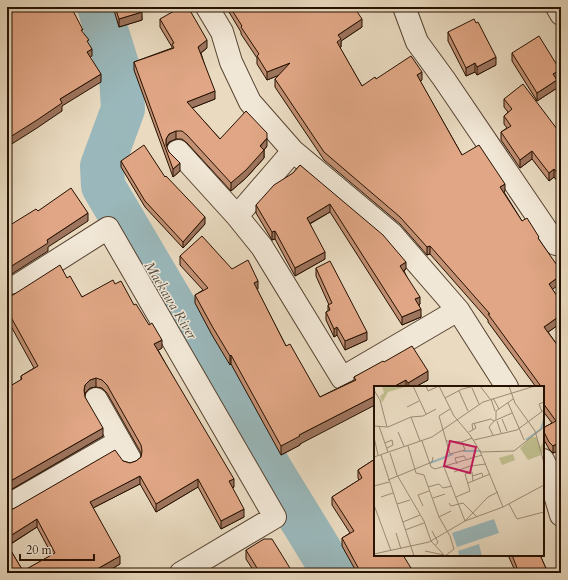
<svg xmlns="http://www.w3.org/2000/svg" width="568" height="580" font-family="Cardo,serif">
<style>
.lines{fill:none;stroke-linecap:round;stroke-linejoin:round}
.river{stroke:#9ab8bb;stroke-width:44}
.minor-casing{stroke:#574331;stroke-width:24}
.minor{stroke:#f1e7d6;stroke-width:22}
.wall{fill:#c18f72;stroke:#261101;fill-rule:evenodd}
.shaded-wall{fill:#9d745d;stroke:#261101}
.building{fill:#e0a685;stroke:#261101}
.labels{text-anchor:middle;stroke-width:3;stroke-linejoin:round;paint-order:stroke}
.water-label{font-size:14px;font-style:italic;fill:#4f4b42;stroke:#f1e7d6}
.inset-river{fill:none;stroke:#9ab8bb;stroke-width:2}
.inset-road{fill:none;stroke:#9b8a74;stroke-width:1}
.view{fill:#c2185b;fill-opacity:0.15;stroke:#c2185b;stroke-width:2}
.inset-edge{fill:none;stroke:#261101;stroke-width:2}
</style>
<rect width="100%" height="100%" fill="#e9dac0"/>
<filter id="stains"><feTurbulence type="fractalNoise" baseFrequency=".005" numOctaves="4"/><feColorMatrix values="0 0 0 0 .2 0 0 0 0 .09 0 0 0 0 .02 0 0 0 .5 -.17"/></filter>
<radialGradient id="worn" r=".72"><stop offset=".6" stop-color="#630" stop-opacity="0"/><stop offset="1" stop-color="#630" stop-opacity=".3"/></radialGradient>
<g class="lines">
<path class="river" d="M99 7 121 77 123 109 102 166 103 186 272 472 334 573"/>
<g class="minor-casing">
<path id="minor" d="M207 7 222 32 231 62 250 102 293 151 392 234 458 310 507 387
M404 7 417 42 444 79 556 244 561 245
M557 7 561 14
M178 151 237 216
M293 151 237 216 262 247 342 378 458 310
M7 292 108 228 275 517 181 573
M96 399 130 459
M543 460 547 468 561 515
M7 506 120 441"/>
</g>
<use href="#minor" class="minor"/>
</g>
<path class="wall" d="M113 7H141L142 20 119 27Z
M226 7H354L362 27 341 41V47L340 48 362 86 376 79 422 80 420 81 462 155 505 191 504 192 522 221 539 240 552 289 561 302V323L548 332 561 350V457L558 451 553 453 549 449 543 438V428L552 423 543 411V387H536L488 322V320L430 254 427 255 400 224 324 160 275 87V79L279 75 267 80 257 64V58L241 34V32Z
M160 19 207 48 201 53 215 99 192 108 220 139 267 146 264 150V158L246 178 231 191 187 143 182 139H176L169 142 166 147 180 171 173 177 134 70V62L172 48V47L160 27Z
M448 32 496 65 477 75 475 72 466 76 448 41Z
M512 53 560 78 557 80V88L537 101 512 61Z
M504 99 557 129 561 126V186L554 177 549 181 532 159 520 168 501 140V132L507 128 504 124V116L508 112 504 107Z
M121 161 165 177 205 224 183 248 145 207 121 167Z
M300 165 406 269 404 271 420 304 419 305 421 317 402 325 330 212 310 224 325 259 295 276 275 239 272 240 256 213V205L293 173Z
M180 256 232 269 258 289 257 290 286 346 320 397 354 380V377L384 362 428 380 415 387H375L300 444V445L281 455 231 364 230 365 212 335 195 303V295L203 290 180 265Z
M316 268 367 340 345 350 337 335 334 337 326 320V312L328 311V305H329L316 276Z
M67 278 82 297 115 284 134 305 162 348 158 350 234 487 232 488 244 517 221 529 198 487 156 512 140 484 93 508 120 564 105 573H7V510L13 509 123 461 130 463 136 461 141 457V453L107 393 102 388 96 387 90 388 85 393V397L103 436 7 492V388L21 380V376L34 368 7 319V296ZM37 527 52 555 23 571 8 546Z
M375 459V555L414 573H357L342 546V538L350 533 332 505V497L359 480 358 478V470Z
M246 550 293 573H255L246 559Z
M508 555H540L548 573H516Z"/>
<path class="shaded-wall" d="M142 12V20L119 27V19Z
M362 19V27L341 41V47L337 50V42L338 35Z
M207 40V48L198 55V47Z
M92 49V56L87 60V52Z
M496 57V65L477 75V67Z
M290 63V71L267 80V72Z
M475 63V72L466 76V68Z
M560 70V78L553 82V74Z
M422 72V80L417 83V75Z
M101 74V82L62 106V111L37 128 7 147V139L60 99Z
M557 80V88L537 101V93Z
M215 91V99L187 110V102Z
M176 131V139L169 142 166 147V149V139L169 134Z
M267 138V146L264 150V158L246 178 231 191V183Z
M532 151V159L520 168V160Z
M180 163V171L173 177V169Z
M554 169V177L549 181V173Z
M505 184V191L500 195V187Z
M330 204V212L307 225V218Z
M88 213V221L48 247V251L7 277V269L47 240Z
M205 217V224L183 248V242Z
M275 231V239L272 240V232Z
M430 246V254L427 255V247Z
M325 252V259L295 276V268Z
M406 262V269L400 273V266Z
M561 275V283L549 292V284Z
M258 281V289L254 292V283Z
M420 297V304L415 307V299Z
M421 309V317L402 325V317Z
M561 315V323L544 335V327Z
M337 327V335L334 337V329Z
M367 332V340L345 350V341Z
M162 340V348L154 353V344Z
M231 355V364L230 365V356Z
M428 371V380L415 387H408V383Z
M96 378V387L90 388 85 393 84 399V390L85 385 90 380Z
M406 380V387H393Z
M375 396V405L300 444V445L281 455V446L299 435Z
M103 428V436L7 492V483Z
M558 443V451L553 453V446Z
M140 476V484L93 508 90 502 93 500Z
M198 479V487L156 512V504Z
M234 479V487L229 490V481Z
M244 509V517L221 529V521Z
M37 519V527L7 546V538Z
M120 556V564L105 573H90Z"/>
<path class="building" d="M7 7H71L83 30H81L89 40 87 41 92 49 87 52 101 74 60 99 62 103 37 120 7 139Z
M115 7H141L142 12 119 19Z
M181 7H188L207 40 198 47 215 91 187 102 220 139 246 111 267 133V138L260 146 264 150 246 170 231 183 187 135 182 131H176L169 134 166 139V145L169 152 180 163 173 169 134 62 174 48 172 44 174 43 160 19Z
M230 7H354L362 19 338 35 341 39 337 42 362 86 375 77 376 79 411 56 422 72 417 75 462 155 479 145 505 184 500 187 522 221 527 218 539 237 538 238 561 271V275L549 284 561 302V315L544 327 561 350V450L558 443 553 446 549 442 543 430V428L556 421 543 403V387H537L540 385 488 314H490L430 246 427 247 400 217 324 152 275 79 290 63 267 72 257 56 259 54 241 27 242 26Z
M474 19 476 23 478 22 496 57 477 67 475 63 466 68 448 32Z
M539 36 560 70 553 74 557 80 537 93 512 53Z
M523 84 557 129 561 126V178L554 169 549 173 532 151 520 160 501 132 511 126 504 116 512 109 504 99Z
M144 145 165 177 166 176 205 217 183 242 145 201 121 161Z
M300 165 383 235 406 262 400 266 420 297 415 299 421 309 402 317 330 204 307 218 325 252 295 268 275 231 272 232 256 205 274 185 293 173Z
M71 188 88 213 47 240 48 243 7 269V227L36 209 38 211Z
M202 236 232 269 248 260 258 281 254 283 286 346 290 344 320 397 356 380 354 377 383 361 384 362 412 346 428 371 408 383 406 380 393 387H375V396L299 435 300 436 281 446 231 355 230 356 212 326 195 295 208 288 180 256Z
M330 261 367 332 345 341 337 327 334 329 326 312 330 310 328 305 332 303 316 268Z
M60 265 67 278 70 276 82 297 113 280 115 284 121 281 134 305 136 304 149 325 152 323 162 340 154 344 234 479 229 481 244 509 221 521 198 479 156 504 140 476 90 502 120 556 90 573H7V544L23 571 55 553 37 519 7 538V510L13 509 115 450 123 461 130 463 136 461 141 457 142 451 141 445 107 385 102 380 96 378 90 380 85 385 84 390 85 397 103 428 7 483V388L22 379 21 376 38 366 7 310V296L13 295Z
M375 459V555H403L414 573H361L342 538 354 531 332 497 362 478 358 470Z
M264 539H272L293 573H260L246 550Z
M512 555H540L548 573H519Z"/>
<g class="labels">
<g class="water-label">
<text transform="translate(171 300) rotate(59)" y="5">Maekawa River</text>
</g>
</g>
<g transform="translate(374 386)">
<rect width="170" height="170" fill="#e9dac0"/>
<path d="M8 0H30L31 1 14 6 8 17 6 10 10 7ZM158 51H162L166 61 169 57 170 68 166 66 167 69 154 74 146 62ZM139 68 141 74 128 79 125 72Z" fill="#bfbd8d"/>
<path d="M120 133 125 147 83 161 78 147ZM105 158 108 170H85L84 165Z" fill="#9ab8bb"/>
<path class="inset-river" d="M152 54 167 43 170 34M89 65H107M56 77 79 68"/>
<path class="inset-road" d="M39 0 52 28M52 0 54 5 65 0 80 30 96 49 106 65 129 121M106 0 116 13M135 0 141 17 161 45 170 77M98 2 105 18M0 4 6 14 13 41M85 5 94 25M71 12 88 3 101 0M119 12 125 23M117 13 121 25M134 17 145 42M33 21 45 15M76 23 65 30 76 68 91 64 88 56M168 26 165 18 170 16M37 31 46 55M128 33 133 45M122 34V25L139 13M123 35 127 47M0 40 14 41 37 31 49 30 62 23M5 40 14 66M145 42 150 54M99 44 98 38 117 33 120 35M24 46 30 60M95 46 102 42 100 37M119 49 115 41 120 35 138 27M0 51 4 69M100 54 143 44 170 24M48 55 57 81 61 83 108 69M72 55 88 56 98 52M11 57 18 54 19 59 13 62M34 60 42 87 50 89 65 131 76 150 80 163 71 170M107 66 140 65 170 41M16 67 23 89 50 135 57 155 71 170M7 69 40 170M0 71 58 51 109 16 161 0M83 78 81 72 90 70 92 73M70 81 91 135 114 111 124 106M80 86 96 80 112 78M98 90 108 87 109 91M14 94 58 76 59 71M94 97 116 88M0 100 15 96M54 101 65 98 69 102 78 100M7 111 19 107M82 111 96 105 91 88 98 86 99 95M59 112 71 108M75 117 77 120 89 117 103 131M23 118 36 114M135 118 143 133 170 126M0 119 17 165M49 120 44 109 55 105M65 131 77 125M29 136 46 129M31 144 50 137M58 145 64 156 62 159M22 147 27 163M51 165 70 169M0 168 55 156 91 135 129 121 170 99"/>
<path class="view" d="M76 55 102 61 96 87 70 80Z"/>
<rect width="170" height="170" class="inset-edge"/>
</g>
<rect width="568" height="580" fill="none" stroke="#e9dac0" stroke-width="24"/>
<rect x="8" y="8" width="552" height="564" fill="none" stroke="#261101" stroke-width="2"/>
<rect x="12" y="12" width="544" height="556" fill="none" stroke="#261101"/>
<path d="M20 554v6h74v-6" fill="none" stroke="#261101" stroke-width="2"/>
<text x="26" y="554" font-size="12" fill="#261101" stroke="#f1e7d6" stroke-width="3" paint-order="stroke">20 m</text>
<rect width="100%" height="100%" filter="url(#stains)"/>
<rect width="100%" height="100%" fill="url(#worn)"/>
</svg>
